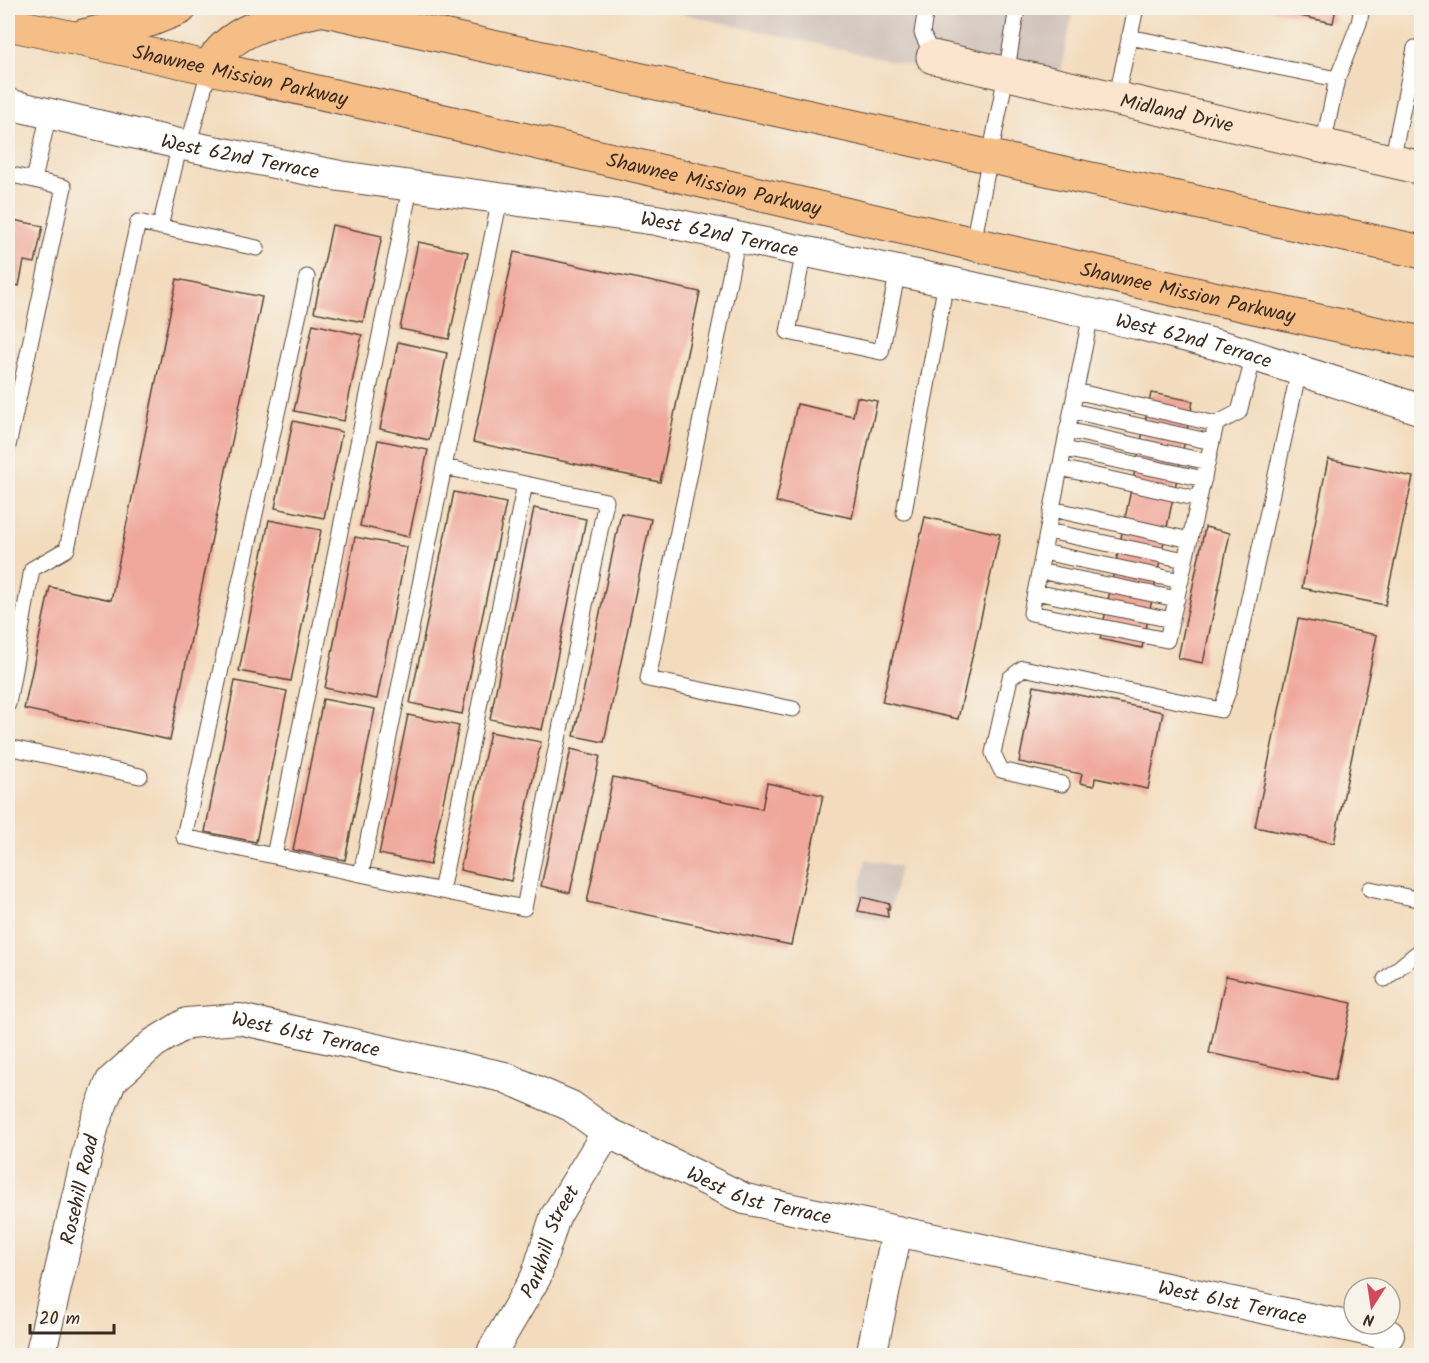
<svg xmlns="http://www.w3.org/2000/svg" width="1429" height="1363" font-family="Kalam,sans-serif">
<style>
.industrial{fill:#cfc1ba}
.building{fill:#f0a89c}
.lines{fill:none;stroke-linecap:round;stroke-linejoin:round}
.lane-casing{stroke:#574536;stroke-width:17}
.street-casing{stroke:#574536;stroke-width:32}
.secondary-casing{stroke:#574536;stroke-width:35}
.highway-casing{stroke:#574536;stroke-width:35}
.lane{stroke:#fff;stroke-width:15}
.street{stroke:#fff;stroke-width:30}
.secondary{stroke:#fbe5cf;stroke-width:33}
.highway{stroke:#f6be87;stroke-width:33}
.labels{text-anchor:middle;stroke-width:5;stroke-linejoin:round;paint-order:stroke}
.street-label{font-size:20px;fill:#3b2a1e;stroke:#f7f3e8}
</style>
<rect width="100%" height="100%" fill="#f7f3e8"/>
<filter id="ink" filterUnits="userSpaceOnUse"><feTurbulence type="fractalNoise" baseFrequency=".0167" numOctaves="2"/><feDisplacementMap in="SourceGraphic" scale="12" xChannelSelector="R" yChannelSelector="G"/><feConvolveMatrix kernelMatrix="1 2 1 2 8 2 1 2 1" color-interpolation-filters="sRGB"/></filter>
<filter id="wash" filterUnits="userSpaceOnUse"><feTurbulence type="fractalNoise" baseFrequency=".008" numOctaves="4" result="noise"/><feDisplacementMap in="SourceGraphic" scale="24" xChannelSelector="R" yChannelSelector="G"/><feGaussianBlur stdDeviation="1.35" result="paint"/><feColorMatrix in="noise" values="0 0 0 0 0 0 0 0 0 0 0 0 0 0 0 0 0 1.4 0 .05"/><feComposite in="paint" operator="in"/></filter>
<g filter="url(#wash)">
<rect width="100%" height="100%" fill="#f3dcbd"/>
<path class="industrial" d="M657 8H1074L1055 98Z
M866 859 900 867 888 922 855 915Z"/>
<g id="blocks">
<path class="building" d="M1263 8H1336L1333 23Z
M1420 83H1422V114L1413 113Z
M8 219 43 226 35 263 24 261 19 286 8 283Z
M332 225 382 236 363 322 314 312Z
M418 242 468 252 449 339 400 329Z
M514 252 700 292 660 482 473 442Z
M177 279 262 297 170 740 24 709 50 587 111 600Z
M313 324 362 335 344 421 294 411Z
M398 342 447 353 429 440 380 429Z
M1151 393 1193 401 1142 648 1100 639Z
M857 397 877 401 852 518 776 502 797 404 853 416Z
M293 421 342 432 324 518 275 508Z
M378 440 428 450 409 537 360 526Z
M1328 459 1413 477 1385 605 1302 588Z
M454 492 506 503 462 714 410 703Z
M534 508 586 519 542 730 490 719Z
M621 513 651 519 604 742 574 736Z
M925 517 1000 534 958 719 882 702Z
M269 520 321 530 291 681 239 671Z
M1205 527 1230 533 1203 663 1178 658Z
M355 537 407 547 377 699 325 688Z
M1298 619 1377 635 1334 843 1255 827Z
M235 681 287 691 256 842 205 832Z
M1034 686 1163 712 1148 789 1095 778 1094 786 1080 783 1082 774 1019 762Z
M323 699 375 709 345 860 293 850Z
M408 715 459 726 430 865 379 854Z
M490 732 541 742 511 881 460 870Z
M571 749 600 756 570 893 541 886Z
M613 777 762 809 767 783 823 795 791 945 587 902Z
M862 897 890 904 889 909 887 908 888 917 858 911Z
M1226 976 1352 1003 1335 1080 1209 1053Z"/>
</g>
</g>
<g filter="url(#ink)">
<use href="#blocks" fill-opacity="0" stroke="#574536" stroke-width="1.5"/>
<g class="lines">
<g class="lane-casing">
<path id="lane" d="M926 8 922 33 933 57
M1129 37 1337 79 1323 145
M1337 79 1359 23 1362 8
M1116 99 1136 8
M188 146 210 67
M1392 161 1415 48 1422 50
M8 174 34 180 49 113
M160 227 180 144
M738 237 648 679 793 709
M973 243 1006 75 1017 8
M804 251 788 332 881 352 898 271
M307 277 184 837 274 856 410 188
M1091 314 1031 613 1167 640 1216 424 1239 412 1254 356
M1075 391 1216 424
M1072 411 1212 442
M1067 430 1208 462
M8 446 64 187 34 180
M1064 449 1204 479
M1060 468 1199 499
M1052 509 1190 540
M904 512 946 282
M1048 531 1185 560
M1043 552 1181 581
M1039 571 1177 599
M1035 592 1172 620
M8 704 32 569 67 549 138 222 257 248
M8 747 140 776
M1062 784 1001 770 993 753 1010 678 1023 668 1221 710 1229 689 1299 370
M274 856 524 908 606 501 444 467 500 199
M361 874 444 467
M1370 889 1422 900
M441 891 525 484
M1385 979 1422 949"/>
</g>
<g class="street-casing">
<g id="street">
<path id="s1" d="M8 104 188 146 340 176 656 220 954 283 1137 324 1230 348 1422 410"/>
<path id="s2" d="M493 1350 536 1277 555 1217 607 1132"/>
<path id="s3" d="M40 1356 94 1125 111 1081 154 1043 187 1023 239 1019 504 1077 571 1106 607 1132 745 1199 1389 1335"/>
<path d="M871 1356 897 1231"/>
</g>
</g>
<g class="secondary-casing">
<g id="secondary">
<path id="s4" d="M933 57 1422 168"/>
</g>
</g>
<g class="highway-casing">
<g id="highway">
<path d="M316 8 1422 252"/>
<path id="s5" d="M8 24C480 124 949 244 1422 343"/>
<path d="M83 36 150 20 180 8"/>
<path d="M210 67C230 26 284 18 324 9"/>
</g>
</g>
<use href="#lane" class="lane"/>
<use href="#street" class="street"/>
<use href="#secondary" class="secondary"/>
<use href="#highway" class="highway"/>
</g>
</g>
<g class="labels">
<g class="street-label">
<text dy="7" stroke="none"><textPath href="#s5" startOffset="238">Shawnee Mission Parkway</textPath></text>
<text dy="7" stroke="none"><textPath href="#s4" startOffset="250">Midland Drive</textPath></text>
<text dy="7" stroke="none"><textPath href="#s1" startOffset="238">West 62nd Terrace</textPath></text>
<text dy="7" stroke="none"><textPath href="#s5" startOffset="724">Shawnee Mission Parkway</textPath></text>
<text dy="7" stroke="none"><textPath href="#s1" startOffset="724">West 62nd Terrace</textPath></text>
<text dy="7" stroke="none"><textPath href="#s5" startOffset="1210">Shawnee Mission Parkway</textPath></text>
<text dy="7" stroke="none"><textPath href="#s1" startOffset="1210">West 62nd Terrace</textPath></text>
<text dy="7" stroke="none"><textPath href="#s3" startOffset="501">West 61st Terrace</textPath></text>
<text dy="7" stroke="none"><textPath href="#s3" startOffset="171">Rosehill Road</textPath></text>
<text dy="7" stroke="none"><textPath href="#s3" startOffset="987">West 61st Terrace</textPath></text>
<text dy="7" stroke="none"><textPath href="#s2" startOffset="123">Parkhill Street</textPath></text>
<text dy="7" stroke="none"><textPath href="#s3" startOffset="1473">West 61st Terrace</textPath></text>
</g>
</g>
<rect width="1429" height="1363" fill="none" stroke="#f7f3e8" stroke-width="30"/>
<g transform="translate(1372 1306) rotate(192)"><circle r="28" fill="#f7f3e8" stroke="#aca397" stroke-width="1.5"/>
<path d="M0-4.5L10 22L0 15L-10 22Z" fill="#d1495b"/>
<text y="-9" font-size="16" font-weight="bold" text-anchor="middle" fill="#3b2a1e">N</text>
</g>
<path d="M30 1324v9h84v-9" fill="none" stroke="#3b2a1e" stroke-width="3"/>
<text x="39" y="1324" font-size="18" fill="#3b2a1e" stroke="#f7f3e8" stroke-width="4.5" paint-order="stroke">20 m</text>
</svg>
